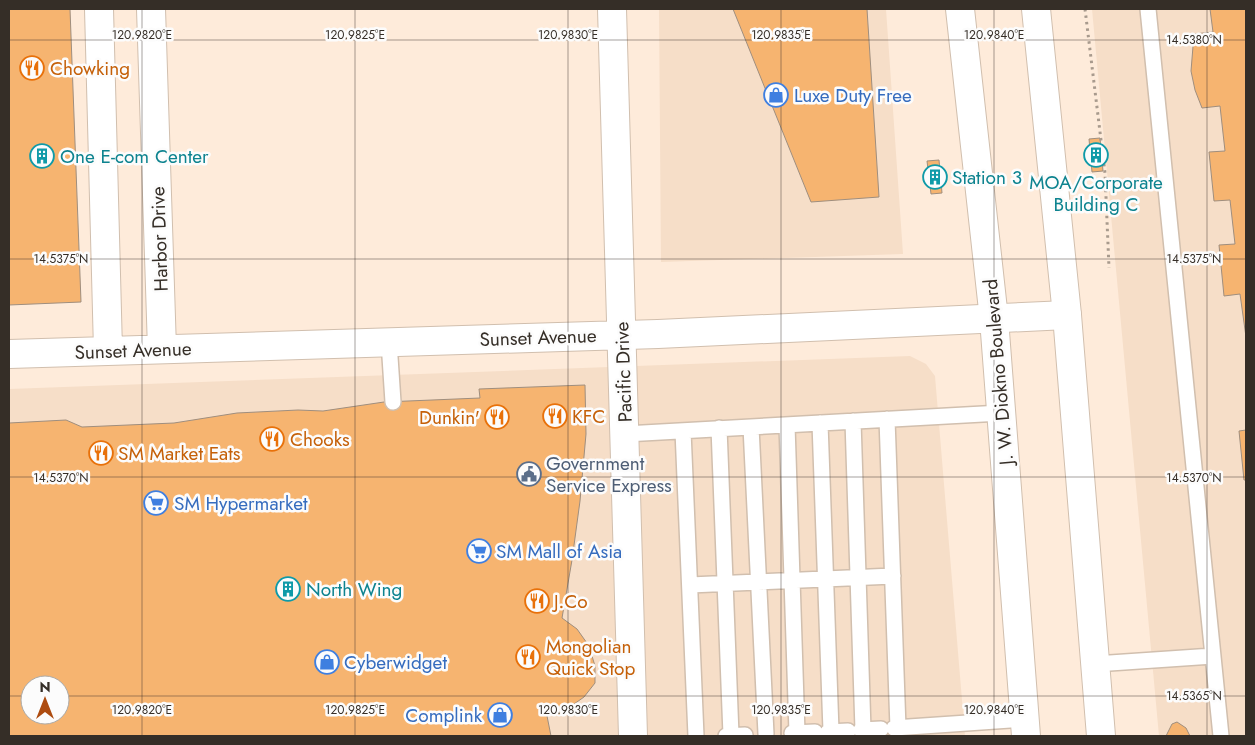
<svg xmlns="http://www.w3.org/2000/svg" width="1255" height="745" font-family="Jost,sans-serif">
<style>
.built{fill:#f6dec8;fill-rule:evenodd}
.building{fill:#f6b470;stroke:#9f8e7e;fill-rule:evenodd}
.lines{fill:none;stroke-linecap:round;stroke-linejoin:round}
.service-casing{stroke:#d1bfae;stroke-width:18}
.minor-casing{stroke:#d1bfae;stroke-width:30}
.tertiary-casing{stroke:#d1bfae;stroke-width:30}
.path{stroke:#a89a8d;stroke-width:3;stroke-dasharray:2.5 4;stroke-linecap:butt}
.service{stroke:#fff;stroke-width:15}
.minor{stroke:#fff;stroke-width:28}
.tertiary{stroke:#fff;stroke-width:28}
.ticks{fill:none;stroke:#352e27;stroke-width:1;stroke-opacity:0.45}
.labels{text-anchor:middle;stroke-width:5;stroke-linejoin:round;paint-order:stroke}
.food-label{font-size:19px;fill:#c56008;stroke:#fcfcfc;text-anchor:start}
.shop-label{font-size:19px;fill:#366cbe;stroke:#fcfcfc;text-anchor:start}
.culture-label{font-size:19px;fill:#0d838f;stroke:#fcfcfc;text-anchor:start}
.street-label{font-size:19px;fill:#352e27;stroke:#fcfcfc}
.service-label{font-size:19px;fill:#4e5e75;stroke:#fcfcfc;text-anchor:start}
.ticks-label{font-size:12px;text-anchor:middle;fill:#352e27;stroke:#fcfcfc;stroke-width:5;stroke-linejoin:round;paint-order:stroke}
</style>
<rect width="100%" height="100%" fill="#feebda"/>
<path class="built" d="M659 9H886L903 254 661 262Z
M1092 9H1246V736H1159Z
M910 356 926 364 935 376 965 736H9V389ZM30 685H60V715H30Z"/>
<path class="building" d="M9 9H70L81 302 9 305Z
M733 9H867L879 197 811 202Z
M1210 9H1246V337L1240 294 1224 296 1219 245 1235 244 1230 200 1214 201 1209 152 1225 151 1220 106 1202 108 1195 90 1191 71 1194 34 1213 32Z
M1100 138 1103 171 1092 172 1089 139Z
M939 160 942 193 931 194 927 161Z
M585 385 586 434 580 501 572 560 562 618 577 629 589 646 595 666V683L584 697 567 709 547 716 551 736H9V423L66 420 82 427 174 423 237 413 298 410 323 411 384 402 480 398 479 389ZM30 685H60V715H30Z
M1246 430V480H1244L1239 431Z
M1177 722 1186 728 1190 736H1166L1172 724Z"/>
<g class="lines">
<g class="service-casing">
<path id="service" d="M1148 9 1221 736
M389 342 393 402
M887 419 898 728
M853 421 863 730
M820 423 831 731
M787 425 797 733
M751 427 766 734
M719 428 731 735
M683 431 696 736
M625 434 1001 413
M690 585 893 576
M1095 664 1213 656
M894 728 1025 719
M861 730 881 729
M828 732 848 731
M792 733 815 732
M726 736 745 735"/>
</g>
<g class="minor-casing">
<path id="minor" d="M99 9 108 350
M151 9 162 349
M612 9 633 736
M9 354 658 334 1067 315"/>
</g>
<g class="tertiary-casing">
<path id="tertiary" d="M960 9 994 319 1026 736
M1036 9 1067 315 1101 736"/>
</g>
<path class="path" d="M1085 9 1105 173 1109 268"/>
<use href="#service" class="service"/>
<use href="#minor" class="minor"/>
<use href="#tertiary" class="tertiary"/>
</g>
<path class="ticks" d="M142 9V736M355 9V736M568 9V736M781 9V736M994 9V736M1207 9V736M9 40H1246M9 259H1246M9 477H1246M9 696H30M60 696H1246"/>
<defs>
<g id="restaurant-ring" transform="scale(1.25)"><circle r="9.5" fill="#fcfcfc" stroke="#e8710a" stroke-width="1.5"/><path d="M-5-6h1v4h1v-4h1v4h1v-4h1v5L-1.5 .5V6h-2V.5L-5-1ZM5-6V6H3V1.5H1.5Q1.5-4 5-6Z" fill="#e8710a"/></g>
<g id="shop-ring" transform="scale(1.25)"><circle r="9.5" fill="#fcfcfc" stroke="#3f7fe0" stroke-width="1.5"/><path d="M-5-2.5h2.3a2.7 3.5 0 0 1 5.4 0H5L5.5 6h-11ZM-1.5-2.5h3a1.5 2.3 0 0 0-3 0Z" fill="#3f7fe0"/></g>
<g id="building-ring" transform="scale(1.25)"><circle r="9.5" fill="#fcfcfc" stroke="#0f9aa8" stroke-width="1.5"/><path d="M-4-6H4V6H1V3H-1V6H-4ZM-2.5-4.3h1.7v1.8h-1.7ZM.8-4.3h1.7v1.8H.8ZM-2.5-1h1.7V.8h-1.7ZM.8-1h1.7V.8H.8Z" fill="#0f9aa8"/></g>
<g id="civic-ring" transform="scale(1.25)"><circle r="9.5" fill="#fcfcfc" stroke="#5c6f8a" stroke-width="1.5"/><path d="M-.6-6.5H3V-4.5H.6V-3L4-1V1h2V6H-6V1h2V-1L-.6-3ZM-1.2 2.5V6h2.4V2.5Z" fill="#5c6f8a"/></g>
<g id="supermarket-ring" transform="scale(1.25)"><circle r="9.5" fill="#fcfcfc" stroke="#3f7fe0" stroke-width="1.5"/><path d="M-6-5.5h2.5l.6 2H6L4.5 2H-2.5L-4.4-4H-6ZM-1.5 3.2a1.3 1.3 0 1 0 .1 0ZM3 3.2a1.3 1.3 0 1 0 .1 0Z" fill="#3f7fe0"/></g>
</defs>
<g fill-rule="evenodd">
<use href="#restaurant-ring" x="32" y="68"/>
<use href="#shop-ring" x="776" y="95"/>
<use href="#building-ring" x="1096" y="155"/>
<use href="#building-ring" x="42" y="156"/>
<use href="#building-ring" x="935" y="177"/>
<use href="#restaurant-ring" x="555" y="416"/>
<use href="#restaurant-ring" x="497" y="417"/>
<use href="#restaurant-ring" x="272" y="439"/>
<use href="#restaurant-ring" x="101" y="453"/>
<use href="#civic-ring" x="529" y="474"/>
<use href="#supermarket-ring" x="156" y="503"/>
<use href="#supermarket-ring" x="479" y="551"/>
<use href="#building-ring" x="288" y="589"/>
<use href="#restaurant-ring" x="537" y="601"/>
<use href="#restaurant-ring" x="528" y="657"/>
<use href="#shop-ring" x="327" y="662"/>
<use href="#shop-ring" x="500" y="715"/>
</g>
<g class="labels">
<g class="food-label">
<text x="50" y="75">Chowking</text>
<text x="572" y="423">KFC</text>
<text x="480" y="424" text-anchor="end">Dunkin'</text>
<text x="290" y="446">Chooks</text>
<text x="118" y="460">SM Market Eats</text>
<text x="554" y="608">J.Co</text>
<text x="546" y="653">Mongolian<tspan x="546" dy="22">Quick Stop</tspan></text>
</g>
<g class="shop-label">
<text x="794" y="102">Luxe Duty Free</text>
<text x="174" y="510">SM Hypermarket</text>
<text x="496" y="558">SM Mall of Asia</text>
<text x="344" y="669">Cyberwidget</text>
<text x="482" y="722" text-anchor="end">Complink</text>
</g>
<g class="culture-label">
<text x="60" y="163">One E-com Center</text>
<text x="952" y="184">Station 3</text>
<text x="1096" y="189" text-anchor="middle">MOA/Corporate<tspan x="1096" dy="22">Building C</tspan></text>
<text x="306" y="596">North Wing</text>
</g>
<g class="street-label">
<text transform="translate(159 239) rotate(-92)" y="7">Harbor Drive</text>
<text transform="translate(538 337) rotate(-2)" y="7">Sunset Avenue</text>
<text transform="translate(133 350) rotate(-2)" y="7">Sunset Avenue</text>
<text transform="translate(623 372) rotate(-92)" y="7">Pacific Drive</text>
<text transform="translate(998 372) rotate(-95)" y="7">J. W. Diokno Boulevard</text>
</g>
<g class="service-label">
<text x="546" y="470">Government<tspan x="546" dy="22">Service Express</tspan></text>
</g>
</g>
<g class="ticks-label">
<text x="142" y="39">120.9820°E</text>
<text x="355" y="39">120.9825°E</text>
<text x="568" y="39">120.9830°E</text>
<text x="781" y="39">120.9835°E</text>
<text x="994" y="39">120.9840°E</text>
<text x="1194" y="44">14.5380°N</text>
<text x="61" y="263">14.5375°N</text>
<text x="1194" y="263">14.5375°N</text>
<text x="61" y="482">14.5370°N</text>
<text x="1194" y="482">14.5370°N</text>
<text x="1194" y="700">14.5365°N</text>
<text x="142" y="714">120.9820°E</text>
<text x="355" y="714">120.9825°E</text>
<text x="568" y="714">120.9830°E</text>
<text x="781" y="714">120.9835°E</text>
<text x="994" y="714">120.9840°E</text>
</g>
<rect width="1255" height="745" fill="none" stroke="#352e27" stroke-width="20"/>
<g transform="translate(45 700)"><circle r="24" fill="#fcfcfc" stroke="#acaaa7"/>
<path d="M0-4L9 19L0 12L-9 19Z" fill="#ae4c10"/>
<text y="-8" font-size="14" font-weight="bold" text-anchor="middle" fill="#352e27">N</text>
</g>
</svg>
